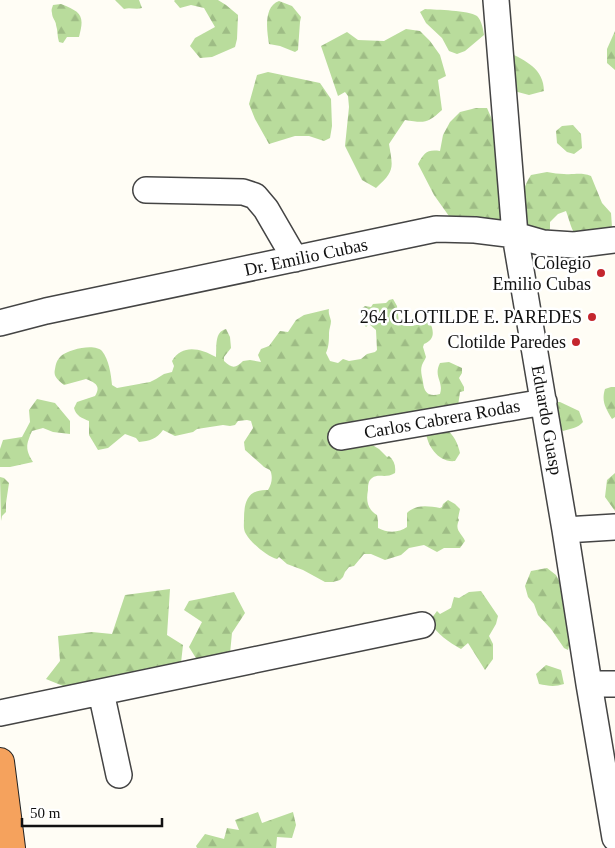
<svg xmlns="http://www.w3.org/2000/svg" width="615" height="848" font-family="Georgia,serif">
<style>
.forest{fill:url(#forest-firs)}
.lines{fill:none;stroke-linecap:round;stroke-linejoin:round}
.minor-casing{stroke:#444;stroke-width:28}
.highway-casing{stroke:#222;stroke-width:30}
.minor{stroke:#fff;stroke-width:25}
.highway{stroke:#f5a25d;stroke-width:28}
.poi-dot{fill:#c4262e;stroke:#fff;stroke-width:2}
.labels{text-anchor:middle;stroke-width:5;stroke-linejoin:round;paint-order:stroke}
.street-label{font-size:18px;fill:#111;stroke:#fff}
.poi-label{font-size:18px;fill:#111;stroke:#fff;text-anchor:end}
</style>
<defs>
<pattern id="forest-firs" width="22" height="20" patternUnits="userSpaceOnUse" patternTransform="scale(1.25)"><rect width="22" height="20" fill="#b9dc9c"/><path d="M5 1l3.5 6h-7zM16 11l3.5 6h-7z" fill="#9ebc85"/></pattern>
</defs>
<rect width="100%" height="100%" fill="#fffdf5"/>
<path class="forest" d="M115 0H139L142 8C136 10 130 7 124 9Z
M175 0H218L226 5 238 15 237 39 235 47 212 57 200 58 190 46 195 38 215 27 204 8 191 5 180 8 174 1Z
M279 1 292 6 301 17 300 22 298 50 295 52 280 46 269 44C267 31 263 7 279 1Z
M61 4C81 12 85 15 79 37H67L63 43 59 42C57 36 58 31 56 25 56 21 52 18 52 13 51 9 52 9 53 5Z
M425 9C437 10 468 10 477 16 482 21 483 29 484 35L465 51 457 54 449 51 442 38 426 23 420 12Z
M406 29 420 31 430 41 440 55 446 76 438 80 442 110C427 124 424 123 405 120L389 144C393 168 395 171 376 188L362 180 345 146 349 107 348 96 345 92 338 96 321 46 347 32 358 40 384 41Z
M615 31V70L607 63V49Z
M504 50C522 59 544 67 544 91L529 95 514 91Z
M268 72 320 83 331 99 332 126 330 138 324 141 309 136H295L269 144 255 119 249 104 257 75Z
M476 108H487L494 124 510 227 461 233 434 195 418 164C424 153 427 149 440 151L443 135 450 122 460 112Z
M573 125 581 134 582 148 574 154 567 152 557 143 556 131 562 126Z
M547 172C553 173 559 174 564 174 575 175 580 172 591 176L602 203 611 213 612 227 584 243C571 234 571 224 566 211L558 214 550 222V229L541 235 523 224C521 204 520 192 531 175Z
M393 299 397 306 399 323C409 330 419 323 430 322 434 332 435 339 424 344L423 347 426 357C425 360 423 362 422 365 420 371 422 376 423 382 424 393 429 397 440 394 444 381 433 377 440 363L449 362 462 368V373L459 378 464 387V391L460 392 458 406 445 429C454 434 458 444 460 453L455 461C439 463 427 446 426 432L369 443 379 449 387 457 389 456C394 460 396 466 395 473 385 479 379 473 372 478 368 481 368 486 368 490 366 500 367 509 377 515L378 521V528C387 533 399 533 407 527V513C416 504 428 506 440 508L442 507 443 504 448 500 455 504 460 509 458 518 459 520C454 531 462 533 465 541L460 548H444L437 552 424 545 409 548 401 555 385 560 371 554H364L354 566 349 567 345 572 343 577 340 580 333 582H325L303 570 287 564 279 557 277 559C268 557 251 543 246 534 243 529 244 525 244 519 244 501 248 489 268 490 272 484 273 476 270 470L264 467 262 465 245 450 244 442 253 428 251 421 247 420 238 421 235 425 230 426 223 425 197 429 193 432 175 436 163 430C157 439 149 441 139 442L136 438 125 434 108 448 98 450 89 435V421C82 418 76 416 74 408L77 402 95 396C101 386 96 383 86 379L64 385C58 380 53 377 55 369 56 363 57 360 61 356 69 349 95 343 102 351 109 360 111 374 112 385L117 388 150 382 156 379 164 374 172 372 174 366 172 361C182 344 200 348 216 357 217 347 214 332 226 329L230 337 231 348 224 357V361C232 368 235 369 243 361L250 360 261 362 258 355 261 349 269 346 280 331 288 332 296 320 304 315 329 309C328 314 330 316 331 321 331 325 329 329 329 333 329 340 329 346 326 353L330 361 338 363 343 359 349 361 361 359 367 354 375 352 377 350 376 330 369 324 366 327 363 323 361 309 365 306 371 307 373 304 386 303 389 300Z
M611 387H615V417L612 419C606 408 601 402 605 389Z
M37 399 55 403 70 421V434L53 432 43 428 32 431C26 445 25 449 33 462L10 467H0V449L3 440 22 437 30 422 29 410Z
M558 402H560L579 411 583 422C578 428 570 429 563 431L558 426 559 415 555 408Z
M615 473V511L605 497 607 480Z
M0 477 4 478 9 483 6 503V512L2 516 1 521Z
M547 568 556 575 570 601V643L568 650 564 648 551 629 538 615 534 604 528 597 525 586 531 571Z
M170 589 167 635 183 645 181 663 168 675 146 668 139 682 117 674 111 689 85 695 46 679 60 661 58 636 92 632 112 634 125 595Z
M481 591 498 616 496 624 489 636 493 644V659L485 670 468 643 461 649C448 642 438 634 429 622L437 611 440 614 451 608 454 597 459 598 469 592Z
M234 592 245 613 232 633 229 664 204 671 189 647 202 622 184 610 189 601Z
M546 665 561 670 564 684C555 687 548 686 539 684L536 674Z
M258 812 262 823 293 812 296 825 292 838 277 837 276 848H197L196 846 205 834 224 839 227 828 239 830 235 820Z"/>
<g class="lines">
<g class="minor-casing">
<path id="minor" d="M496 0 515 235 565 530 589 684 615 838
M146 190 243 192 255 196 266 209 295 259
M0 323 46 311 436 229 475 230 515 235 543 243 574 245 615 240
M341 437 544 402
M565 530 615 527
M589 684H615
M101 692 119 775
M0 713 422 625"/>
</g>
<g class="highway-casing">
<path id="highway" d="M0 762 11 848"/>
</g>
<use href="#minor" class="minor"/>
<use href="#highway" class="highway"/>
</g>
<g class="poi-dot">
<circle cx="601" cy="273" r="5"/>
<circle cx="592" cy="317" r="5"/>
<circle cx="576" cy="342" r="5"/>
</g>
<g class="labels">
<g class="street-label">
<text transform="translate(306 257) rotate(-12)" y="6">Dr. Emilio Cubas</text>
<text transform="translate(442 419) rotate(-10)" y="6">Carlos Cabrera Rodas</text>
<text transform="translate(547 420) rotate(80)" y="6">Eduardo Guasp</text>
</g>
<g class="poi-label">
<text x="591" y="269">Colegio<tspan x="591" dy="21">Emilio Cubas</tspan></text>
<text x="582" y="323">264 CLOTILDE E. PAREDES</text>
<text x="566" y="348">Clotilde Paredes</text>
</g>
</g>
<path d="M22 818v8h140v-8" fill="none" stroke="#111111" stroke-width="2.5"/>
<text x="30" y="818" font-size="15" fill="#111111" stroke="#ffffff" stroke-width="4" paint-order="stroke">50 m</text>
</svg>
